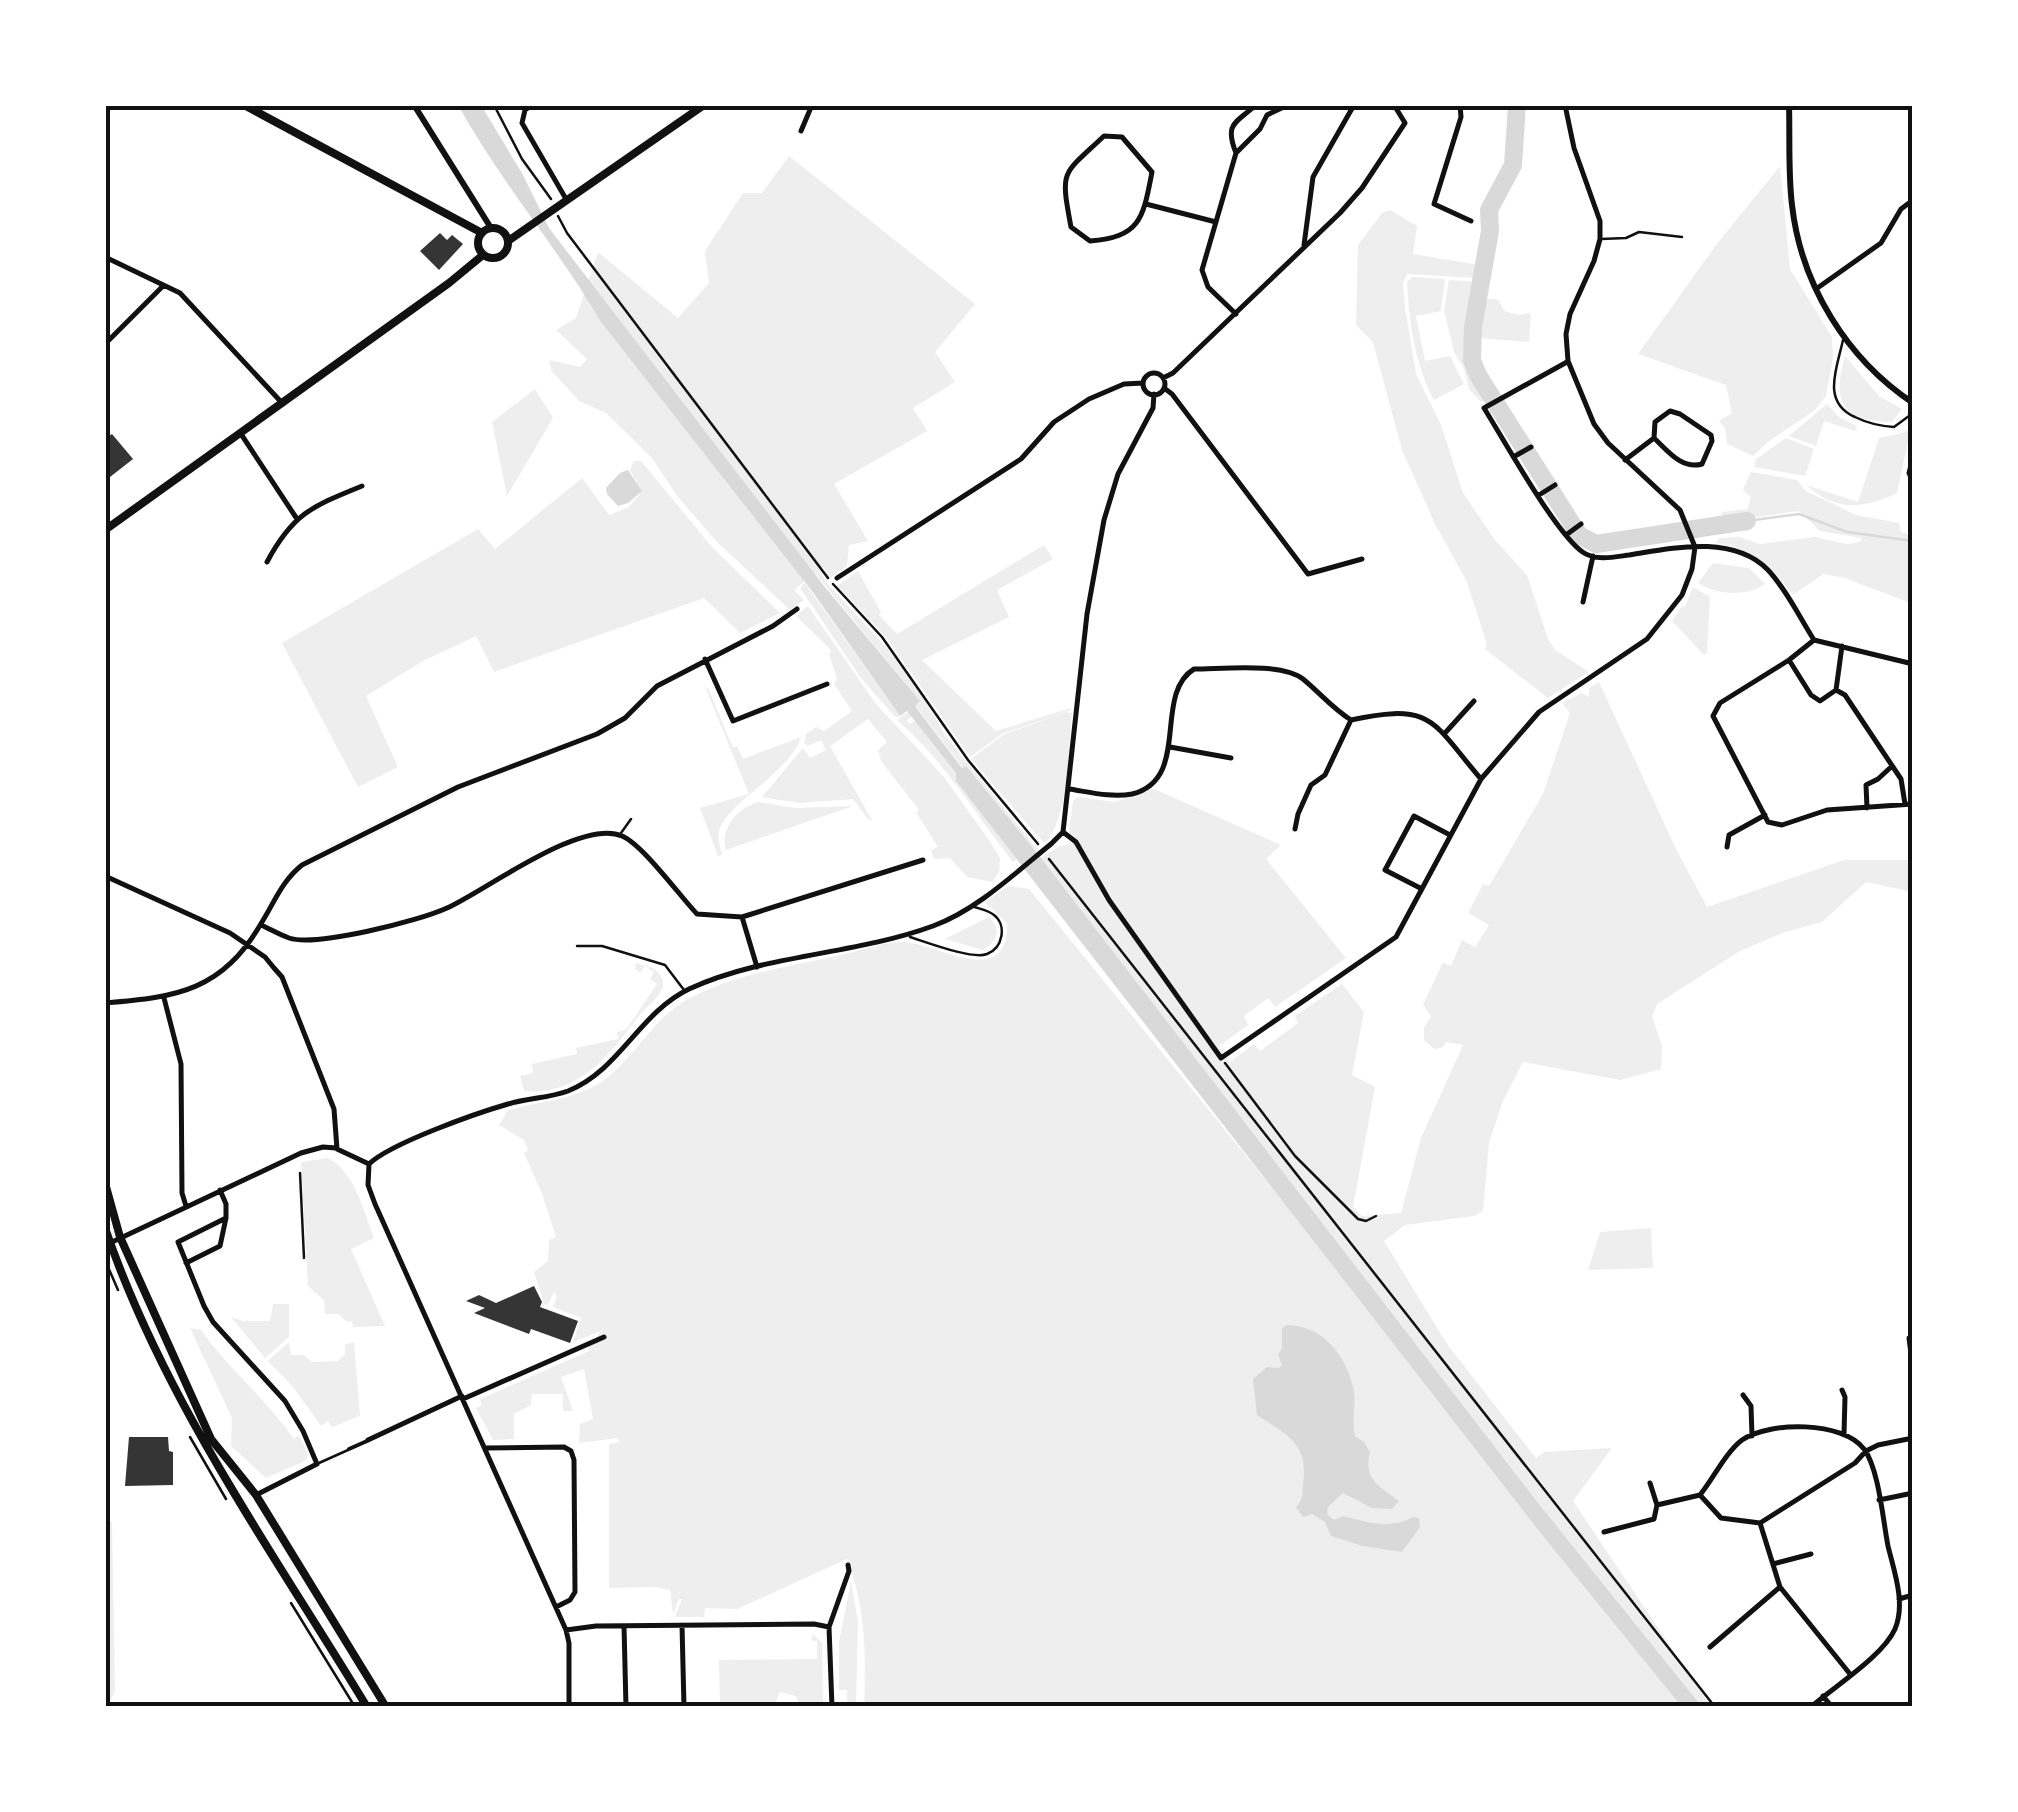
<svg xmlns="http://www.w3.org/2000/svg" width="2018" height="1812" font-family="'Source Sans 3',sans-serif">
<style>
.green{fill:#eee}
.water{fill:#d9d9d9}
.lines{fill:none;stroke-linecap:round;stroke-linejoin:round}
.stream{stroke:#d9d9d9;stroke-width:2.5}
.river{stroke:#d9d9d9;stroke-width:18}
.building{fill:#353535}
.path{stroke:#111;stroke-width:2.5}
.service{stroke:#111;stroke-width:2.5}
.pedestrian{stroke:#111;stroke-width:4}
.minor{stroke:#111;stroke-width:5}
.tertiary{stroke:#111;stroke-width:6}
.primary{stroke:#111;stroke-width:8}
.neatline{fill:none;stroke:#111;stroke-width:4}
</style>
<rect width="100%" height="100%" fill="#fff"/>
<path class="green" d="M789 156 975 304 935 352 955 382 913 408 927 431 834 484 868 541 849 545 847 566 830 578 823 567 819 570 826 582 886 647 912 680 946 736 1038 850 1036 852 966 767 963 768 915 705 920 701 815 573 794 590 804 600 790 610 716 541 678 497 652 458 606 413 579 401 551 370 549 360 580 367 587 359 556 330 576 318 598 252 678 318 709 283 705 251 743 193H762Z
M1780 166 1790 269 1832 337 1833 358 1826 396 1815 410 1769 441 1753 456 1727 444 1725 428 1719 421 1732 413 1726 385 1638 354 1716 245Z
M1390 210 1417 226 1413 254 1479 265 1477 278 1407 274 1403 284 1405 308 1416 374 1441 425 1463 493 1495 540 1527 575 1548 639 1555 650 1589 672 1548 698 1485 649 1487 645 1467 582 1435 524 1402 450 1373 342 1356 325 1358 245 1382 213Z
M1412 277 1445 279 1441 311 1416 316 1425 361 1450 356 1464 384 1434 400C1415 364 1409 323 1407 282Z
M1449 280 1477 282 1471 360 1490 397 1481 402 1469 389 1464 369 1454 352 1444 310Z
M1484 298 1499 300 1504 311 1518 315 1531 313 1529 342 1479 338Z
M1845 356 1879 396 1902 409 1892 422C1841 422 1832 400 1845 356Z
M535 389 553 418 507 496 492 422Z
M1827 404 1839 417 1857 426 1855 431 1824 421 1816 446 1789 436Z
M1911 428 1897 493C1862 509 1837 512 1806 485L1858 502 1879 438 1902 433Z
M1786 438 1814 449 1805 476 1754 467 1756 459Z
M634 461H641L712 547 780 613 740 633 704 598 494 672 476 636 423 661 366 696 398 767 358 787 282 643 478 529 495 549 582 478 609 515 629 507 642 491 630 470Z
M1751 472 1797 480 1806 491 1856 515 1899 523 1901 532 1913 536V604L1845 578 1823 574 1793 595C1772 567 1753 548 1716 543L1719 538 1739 537 1760 544 1815 537 1847 544 1860 542 1862 538 1820 531 1799 511 1720 522 1722 512 1747 509 1751 497 1743 490Z
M1044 545 1053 559 997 590 1009 617 922 660 996 731 1071 708V710L1002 734 970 757 886 637 837 586 858 571 881 612 879 615 897 634Z
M1713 563 1749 568 1765 584C1747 597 1717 595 1698 583Z
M805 583 900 716 896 718 861 678 800 588Z
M1693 587 1710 597 1707 653 1704 655 1672 621 1682 606 1685 607Z
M808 606 876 704 944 777 991 843 1000 858 999 872 992 882 967 877 950 858 934 859 931 850 938 847 916 812 919 810 881 761 878 750 887 742 868 719 830 746 873 822 868 819 853 799 799 803 762 797 803 748 810 758 826 750 821 740 808 746 804 744 806 734 816 727 824 731 852 711 834 684 837 679 829 654 831 650 796 616Z
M1599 682 1676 849 1707 907 1844 860H1913V892L1866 882 1822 922 1785 932 1740 951 1657 1004 1652 1016 1662 1047 1661 1069 1620 1080 1523 1062 1503 1101 1489 1143 1483 1211 1474 1216 1405 1225 1384 1241 1447 1344 1536 1458 1544 1452 1612 1448 1573 1501 1711 1707H1215L1210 1702 1195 1707H864C866 1655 866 1608 847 1559L737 1609 705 1608 704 1617H675L682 1599H679L673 1614 670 1590 656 1587 609 1588V1444L620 1442 617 1438 579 1443 580 1424 593 1419 584 1369 561 1377 573 1411H563V1394H532L531 1405 514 1414V1439L493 1440 476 1408 482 1405 480 1399 589 1351 588 1347 601 1331 573 1342 581 1318 553 1307 557 1297 554 1291 548 1305 544 1304 534 1272 548 1261 549 1240 556 1237 541 1191 524 1153 528 1150 524 1140 499 1125 507 1111C544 1099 583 1101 614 1072 641 1047 656 1016 690 998 738 973 793 966 845 954 864 950 886 941 905 942 940 945 1009 990 1007 923L985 902 1008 886 1029 889 1269 1184 1515 1475 1041 858 1056 848 1078 840 1069 832 1073 801 1078 797 1115 802 1154 789 1281 845 1266 859 1346 958 1275 1007 1268 998 1244 1016 1248 1025 1219 1046 1230 1062 1254 1044 1260 1051 1298 1023 1295 1016 1342 984 1364 1012 1352 1075 1375 1087 1353 1207 1362 1216 1401 1213 1421 1138 1463 1045 1447 1042 1441 1048 1434 1049 1424 1040V1028L1431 1016 1423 1005 1443 962 1451 966 1462 940 1475 947 1489 925 1468 913 1483 884 1489 886 1543 794 1570 713 1562 703 1582 693 1589 697V688Z
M708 688 733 748 737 746 743 759 801 737C791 772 727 802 719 831 717 839 720 847 722 855L718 856 700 808 749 794 706 689Z
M908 712 912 716 907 721 910 724 915 721 956 773V781L1017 859 1013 862C976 815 943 759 897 720Z
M1066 712 1072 713C1068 749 1069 817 1045 844L971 759 1003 735Z
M759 802 795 808 853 806 726 850C720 828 737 808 759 802Z
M989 917C1002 929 997 942 983 950L945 939Z
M636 963C650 967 664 969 663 987 658 999 646 1007 638 1017 609 1056 578 1096 524 1091L520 1076 533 1073 532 1064 577 1054 576 1048 618 1039 617 1032 626 1030 657 984 650 979 654 972 645 966 640 973 635 969Z
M328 1158C355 1172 364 1212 374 1238L351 1249 385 1326 353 1327 352 1322 346 1321 338 1314H325L324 1300 308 1286 301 1162Z
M1651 1228 1653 1268 1588 1270 1600 1232Z
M273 1304H289V1337L265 1358 231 1317 243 1321H270Z
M190 1328 201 1330C229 1369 266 1399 294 1439L299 1435 308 1454 305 1461 266 1478 231 1446 232 1418Z
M289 1342 291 1355H304L312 1362 338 1361 345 1354V1344L354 1343 360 1416 332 1427 328 1421 321 1426 293 1387 268 1361Z
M105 1515 112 1523 115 1691 110 1701H105Z
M851 1581 858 1622 856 1707H847V1690H839V1642Z
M812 1633 822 1643 823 1707H800L796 1696 780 1692 774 1707H720L719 1660 817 1659V1641H812Z"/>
<path class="water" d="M458 105H481L523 175 549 228 824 586 920 701 915 706 962 768 966 766 1041 858 1538 1503 1702 1707H1682L1539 1531 956 781V773L907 711 900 716 812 591 601 322C557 247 500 181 458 105Z
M628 470 642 491 628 503 618 506 607 494 606 488 620 473Z
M1287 1325C1322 1326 1345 1353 1353 1387 1357 1403 1351 1419 1355 1436L1364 1442 1370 1452C1363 1480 1379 1486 1399 1501L1392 1509 1372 1508 1343 1493 1328 1507 1327 1514 1334 1520 1343 1516C1367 1522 1389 1530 1413 1517L1419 1518 1420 1527 1402 1552 1363 1546 1331 1536 1325 1522 1312 1514 1303 1517 1296 1507C1304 1499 1302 1495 1303 1484 1309 1443 1287 1435 1257 1415L1253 1379 1267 1367 1279 1368 1282 1365 1278 1355 1282 1348V1328Z"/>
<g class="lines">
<path class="stream" d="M1747 521 1799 514 1847 532 1913 541"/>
<path class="river" d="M1517 105 1513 165 1489 210 1490 231 1473 327 1472 360 1478 375 1579 535 1596 544 1747 521"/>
</g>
<path class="building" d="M440 233 447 240 452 235 463 244 439 270 420 251Z
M112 434 133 459 110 477 105 471V439Z
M534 1286 542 1302 540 1307 578 1321 570 1343 531 1329 529 1334 474 1313 485 1308 466 1301 479 1295 496 1303Z
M129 1437H168L169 1451 173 1452V1485L125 1486Z"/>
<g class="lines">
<path class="path" d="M494 105 522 159 551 199
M558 216 567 233 828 578
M833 584 882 637 968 760 1038 844
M1049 859 1715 1707
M1225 1063 1295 1156 1358 1219 1366 1221 1376 1216
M300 1173 304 1258
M105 1260 118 1290
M190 1437 226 1499
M291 1603 355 1707"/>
<path class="service" d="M1601 239 1626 238 1639 232 1682 237
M1843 340C1837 368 1821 402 1855 417 1867 423 1880 426 1894 427L1913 413
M621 833 631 819
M910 937C926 942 973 960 987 954 1003 948 1007 925 994 915 988 910 979 909 972 906
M577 946H602L665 965 684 990
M319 1463 348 1450"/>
<path class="pedestrian" d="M349 1449 367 1441"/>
<path class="minor" d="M532 105 525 110 522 123 566 199
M1460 105 1461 117 1434 204 1471 221
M801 131 812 105
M1104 136 1122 137 1152 172C1143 218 1141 237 1090 241L1071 227C1060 168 1062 176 1104 136Z
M1236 153C1224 123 1236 123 1256 105
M1146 204 1216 222
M1304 245 1313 177 1354 105
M105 257 180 293 283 404
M1816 289 1881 243 1901 209 1913 200
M1236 314 1208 287 1202 270 1236 153 1260 129 1267 115 1288 105
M105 344 163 286
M1567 362 1484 408C1504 440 1557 536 1584 553 1597 561 1614 557 1629 555 1672 548 1733 534 1768 570 1786 589 1800 618 1814 640
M1143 384a11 11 0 1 1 22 0a11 11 0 1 1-22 0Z
M1163 378 1173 373 1340 213 1362 188 1405 123 1394 105
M1164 388 1172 394 1308 574 1362 559
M241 434 297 519
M1515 456 1531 447
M1913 458 1909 473 1913 482
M1625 460 1654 438C1668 451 1682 470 1702 464L1712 441 1711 435 1680 414 1670 411 1655 422 1654 438
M1539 495 1555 485
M1566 535 1581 524
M267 562C293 513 313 506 362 486
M837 578 1021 459 1054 422 1089 399 1124 384 1143 383
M1583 602 1593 556
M1842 646 1836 690 1845 695 1901 779 1905 804
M705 659 733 721 827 684
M1789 660 1811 695 1820 701 1836 690
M1913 664 1814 640 1789 660 1720 703 1713 716 1768 822 1782 825 1827 810 1913 804
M1445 733 1474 701
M1170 747 1231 758
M1069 789C1089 792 1112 798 1132 794 1192 779 1152 695 1194 669 1222 669 1281 662 1303 679 1320 693 1332 708 1351 720
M1867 808 1866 785 1878 779 1891 767
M1295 829 1298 814 1311 785 1325 775 1351 720C1434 702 1432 722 1481 779
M1063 832 1076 842 1109 900 1221 1058 1396 937 1481 779 1539 712 1647 639 1682 595 1692 569 1695 547 1680 510 1608 443 1594 424 1568 361 1566 334 1570 314 1594 261 1600 239V221L1574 148 1565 105
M1727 847 1729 835 1765 815
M105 876 230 933 265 957 274 968 282 977 334 1109 337 1149 369 1164
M1422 889 1385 870 1414 816 1450 835
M742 917 923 860
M261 925C270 929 280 935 289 938 316 947 419 921 447 908 485 891 581 818 622 836 643 845 679 895 697 914L742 917 757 967
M164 998 181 1064 182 1193 186 1206
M105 1003C178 997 222 991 262 922 275 901 282 881 302 865L458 787 597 734 625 718 657 686 773 626 797 609
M369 1164C391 1143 477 1113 508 1104 528 1098 549 1098 568 1091 620 1070 639 1013 689 989 765 954 854 955 933 926 977 910 1015 873 1051 844L1063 832 1087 614 1104 520 1118 474 1153 408 1154 394
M369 1164 368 1185 375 1204 566 1630 569 1643V1707
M220 1190 226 1204V1218L178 1242 204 1306 213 1322 285 1401 303 1431 317 1464 256 1495
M110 1243 301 1153 323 1147 336 1148
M186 1263 220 1246 226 1218
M1909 1338 1913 1370
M1842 1390 1845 1397 1844 1434
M1743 1395 1751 1406 1752 1436
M463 1399 604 1337
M368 1440 462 1396
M485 1448 564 1447 571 1451 574 1460 575 1592 570 1600 556 1607
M1650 1483 1657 1505
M1879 1500 1913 1493
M1760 1523 1855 1463 1866 1451 1878 1445 1913 1438
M1604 1532 1654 1519 1657 1505 1700 1495
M1773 1564 1811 1554
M1899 1599 1913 1595
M682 1625 684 1707
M624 1626 626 1707
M566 1630 596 1626 814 1624 829 1627
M1710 1647 1780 1587
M1823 1696 1832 1707
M832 1707 829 1627 849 1571 848 1565
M1811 1707C1835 1686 1883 1656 1895 1629 1906 1603 1894 1571 1888 1546 1883 1521 1879 1469 1864 1449 1843 1421 1770 1421 1742 1440 1726 1452 1713 1479 1700 1495L1721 1518 1760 1523 1780 1587 1850 1674"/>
<path class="tertiary" d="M414 105 491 228
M1789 105C1790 139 1788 172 1792 205 1801 285 1847 359 1913 403"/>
<path class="primary" d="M244 105 482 233
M478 243a15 15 0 1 1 30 0a15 15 0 1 1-30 0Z
M508 241 704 105
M105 530 449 283 483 255
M105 1183 120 1237 211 1439 256 1495 386 1707
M105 1228C164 1401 273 1552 367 1707"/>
</g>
<rect width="2018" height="1812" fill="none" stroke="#ffffff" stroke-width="215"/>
<rect x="108" y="108" width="1802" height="1596" class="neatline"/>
</svg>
